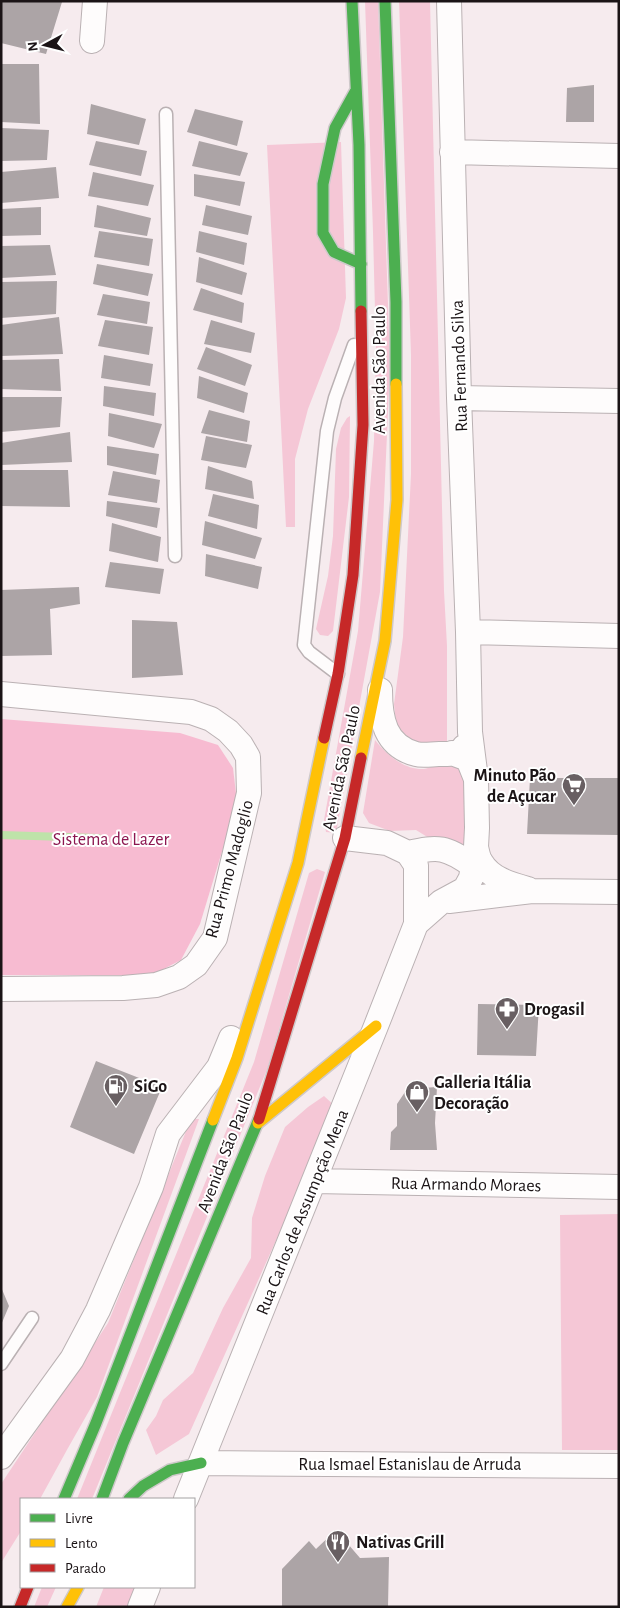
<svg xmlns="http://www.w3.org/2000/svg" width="620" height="1608" font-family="'Alegreya Sans',sans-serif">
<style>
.green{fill:#f5c7d6}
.forest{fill:#f7bbd1}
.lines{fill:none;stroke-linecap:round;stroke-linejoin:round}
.stream{stroke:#bee3a9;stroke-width:8}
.building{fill:#aca4a6}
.lane-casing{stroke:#bab1b3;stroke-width:15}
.street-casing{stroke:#bab1b3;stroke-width:26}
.fast-casing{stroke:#cec9ca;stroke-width:14}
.slow-casing{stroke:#cec9ca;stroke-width:14}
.jam-casing{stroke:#cec9ca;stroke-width:14}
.lane{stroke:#fefcfc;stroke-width:12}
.street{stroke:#fefcfc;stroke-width:24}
.fast{stroke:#4caf50;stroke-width:11}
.slow{stroke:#ffc107;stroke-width:11}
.jam{stroke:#c62828;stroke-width:11}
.labels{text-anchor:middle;stroke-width:4;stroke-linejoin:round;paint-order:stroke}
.street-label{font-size:18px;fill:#1b1416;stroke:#fff}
.poi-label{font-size:18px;font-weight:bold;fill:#1b1416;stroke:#fff;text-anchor:start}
.park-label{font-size:18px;fill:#8b1650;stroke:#fff}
</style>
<rect width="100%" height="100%" fill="#f6ebee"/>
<path class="green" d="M365 1H378L390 366 380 592 336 833 326 832 324 820 358 631 374 441 376 350 373 232Z
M399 1H430L444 591 447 646V744L432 747 411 741 396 724 394 704 403 637 411 474V355Z
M341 142 346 298 339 329 308 409 295 459V527H286L267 145Z
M350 416 349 497 333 631 328 636 320 635 316 629 328 576 333 536 336 449 341 428 347 418Z
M375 740C387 755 404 770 424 769 430 768 434 765 440 764 445 763 450 763 455 763L462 770 467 781 468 834 462 852 429 838 416 830 390 831 369 823 363 813Z
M317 869 325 872 268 1067 92 1499H77L254 1062 309 873Z
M324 1096 336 1107 189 1434 156 1455 146 1430 156 1416 163 1400 193 1373 223 1308 251 1258 252 1218 265 1176 285 1127 308 1107Z
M191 1119H199L97 1397 68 1448 40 1499H21V1531L1 1563V1484L108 1323Z
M619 1214V1450H562L560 1215Z
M42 1587H56L47 1607H34Z
M104 1587H137L130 1607H96Z"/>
<path class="forest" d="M1 719 180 733 218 745 233 768 237 802 200 924 181 960 152 975H1Z"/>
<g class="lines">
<path class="stream" d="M1 835 98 838"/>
</g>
<path class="building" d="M1 1 62 2 46 54 1 43Z
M1 64H39L40 124 1 122Z
M594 85V122H566L567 88Z
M91 104 146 119 139 145 87 134Z
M195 109 243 121 237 146 187 132Z
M1 128 49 130 47 160 1 161Z
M96 141 147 151 141 176 89 165Z
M199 141 248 153 240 176 192 166Z
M56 167 59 198 1 203V172Z
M93 172 154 185 148 206 88 196Z
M194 174 245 182 240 206 194 196Z
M97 205 151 218 147 236 94 227Z
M206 205 252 216 248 235 202 225Z
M41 207V235L1 236V209Z
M99 231 153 239 149 266 94 257Z
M199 231 247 243 244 265 196 252Z
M50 245 56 275 1 278V246Z
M199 257 247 273 242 295 196 282Z
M97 264 153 274 148 296 93 284Z
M57 281 56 314 1 318V282Z
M201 288 244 303 242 323 193 310Z
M103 294 150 302 147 324 97 315Z
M59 317 63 354 1 356V325Z
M105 320 153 327 149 355 98 346Z
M211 320 255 333 251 353 204 344Z
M206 347 252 365 245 386 197 369Z
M104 355 153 364 150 386 101 378Z
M59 359 61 391 1 389V360Z
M199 376 248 393 244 413 197 398Z
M104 386 156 393 154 416 103 406Z
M1 397H62L60 427 1 432Z
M209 410 250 421 247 442 201 433Z
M109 413 162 424 154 448 108 436Z
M70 432 72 462 1 465V443Z
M206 436 252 445 246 468 201 460Z
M107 446 159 454 156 475 107 465Z
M208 466 252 481 254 499 205 489Z
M1 470H68L70 507 1 506Z
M113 471 160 480 157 503 108 495Z
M213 494 259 505 257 529 208 516Z
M107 501 160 508 157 528 106 516Z
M205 521 262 538 255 559 202 545Z
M112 523 161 537 158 562 109 551Z
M206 554 262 567 258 589 205 576Z
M110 562 164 569 160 594 105 587Z
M79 587 80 604 50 609 52 655 1 656V590Z
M132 620 177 622 183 675 132 678Z
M530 778H619V835L527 834Z
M478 1004 539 1005 536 1056 477 1055Z
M96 1061 162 1087 134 1154 70 1127Z
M437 1087 435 1123 437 1150H390L391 1132 397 1126V1104L407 1089Z
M1 1287 9 1306 1 1325Z
M336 1530 360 1558 389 1557 388 1607H282V1569L309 1541 316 1549Z"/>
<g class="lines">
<g class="lane-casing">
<path id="lane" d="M166 114 175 556
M338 674 309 652 304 645 327 431 335 398 354 345
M1 1364 32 1318"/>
</g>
<g class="street-casing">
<path id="street" d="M449 1 459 398 468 632 470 732 476 779
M92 41 95 1
M452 152 619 156
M459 398 619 401
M468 632 619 636
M380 690C380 719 385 746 416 754 423 756 432 754 439 754 448 754 459 755 464 747
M1 694 191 712 211 719 228 731 241 745 248 757 249 793 215 938 196 965 179 977 156 985 123 988 1 989
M476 847C477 851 478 858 481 862 491 879 510 884 528 889
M408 853C439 846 446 847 472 865
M449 901 532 891 619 892
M416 924 441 902 465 889 471 878 476 847 477 828 476 779 468 759 452 753
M314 1181 619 1187
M1 1457 72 1359 98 1310 151 1187 168 1134 219 1067 231 1038
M201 1463 619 1466
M186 1499 376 1026 416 924V865L408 853 387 843 345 838
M140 1607 148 1587"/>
</g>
<g class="fast-casing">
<path id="fast" d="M352 1 359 145 361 311
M385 1 396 302V384
M355 92 335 128 323 184V233L334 252 361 264
M64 1499 96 1423 213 1120
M102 1499 123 1443 259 1119
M129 1499 143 1486 170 1470 201 1463"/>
</g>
<g class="slow-casing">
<path id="slow" d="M361 758 385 641 397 500 396 384
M213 1120 237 1058 298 863 324 738
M258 1123 376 1026
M67 1607 78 1587"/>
</g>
<g class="jam-casing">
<path id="jam" d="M324 738 338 674 353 575 363 425 361 311
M259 1119 345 838 361 758
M20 1607 28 1587"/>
</g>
<use href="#lane" class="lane"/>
<use href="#street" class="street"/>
<use href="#fast" class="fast"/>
<use href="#slow" class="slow"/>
<use href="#jam" class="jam"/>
</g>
<defs>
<g id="supermarket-pin" transform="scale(1.25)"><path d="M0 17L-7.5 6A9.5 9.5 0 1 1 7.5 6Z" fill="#685f62" stroke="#fff"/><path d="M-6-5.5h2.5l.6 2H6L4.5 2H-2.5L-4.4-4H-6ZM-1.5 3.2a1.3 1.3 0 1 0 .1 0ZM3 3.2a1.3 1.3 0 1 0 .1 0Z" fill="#fff"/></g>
<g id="pharmacy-pin" transform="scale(1.25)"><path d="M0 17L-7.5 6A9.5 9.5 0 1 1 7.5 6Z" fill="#685f62" stroke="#fff"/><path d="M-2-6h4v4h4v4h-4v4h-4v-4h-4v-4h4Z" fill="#fff"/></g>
<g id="fuel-pin" transform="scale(1.25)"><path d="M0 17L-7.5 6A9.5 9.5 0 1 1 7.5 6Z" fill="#685f62" stroke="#fff"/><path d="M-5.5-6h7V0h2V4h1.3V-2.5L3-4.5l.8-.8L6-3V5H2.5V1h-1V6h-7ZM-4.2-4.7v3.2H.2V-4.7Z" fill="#fff"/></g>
<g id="shop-pin" transform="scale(1.25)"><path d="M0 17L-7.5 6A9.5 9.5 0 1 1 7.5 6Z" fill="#685f62" stroke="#fff"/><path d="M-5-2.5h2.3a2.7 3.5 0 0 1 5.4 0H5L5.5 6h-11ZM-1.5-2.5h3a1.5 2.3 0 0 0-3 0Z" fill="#fff"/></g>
<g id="restaurant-pin" transform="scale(1.25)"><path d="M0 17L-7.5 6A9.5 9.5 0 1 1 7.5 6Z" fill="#685f62" stroke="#fff"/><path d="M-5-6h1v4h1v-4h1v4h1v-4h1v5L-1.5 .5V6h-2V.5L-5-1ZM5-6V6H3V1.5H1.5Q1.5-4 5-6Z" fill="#fff"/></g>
</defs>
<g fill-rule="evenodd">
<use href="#supermarket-pin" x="574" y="785"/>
<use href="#pharmacy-pin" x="507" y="1009"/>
<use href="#fuel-pin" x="116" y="1086"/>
<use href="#shop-pin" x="417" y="1092"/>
<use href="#restaurant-pin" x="338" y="1542"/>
</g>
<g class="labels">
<g class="street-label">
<text transform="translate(459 366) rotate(-92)" y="6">Rua Fernando Silva</text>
<text transform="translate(379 370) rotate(-90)" y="6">Avenida São Paulo</text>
<text transform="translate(341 768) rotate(-78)" y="6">Avenida São Paulo</text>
<text transform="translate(229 869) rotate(-75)" y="6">Rua Primo Madoglio</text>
<text transform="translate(225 1152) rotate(-69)" y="6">Avenida São Paulo</text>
<text transform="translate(466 1184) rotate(1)" y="6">Rua Armando Moraes</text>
<text transform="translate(302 1212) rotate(-68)" y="6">Rua Carlos de Assumpção Mena</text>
<text x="410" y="1470">Rua Ismael Estanislau de Arruda</text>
</g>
<g class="poi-label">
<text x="556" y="781" text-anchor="end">Minuto Pão<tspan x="556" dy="21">de Açucar</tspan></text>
<text x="524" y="1015">Drogasil</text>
<text x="434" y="1088">Galleria Itália<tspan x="434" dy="21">Decoração</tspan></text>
<text x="134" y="1092">SiGo</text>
<text x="356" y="1548">Nativas Grill</text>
</g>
<g class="park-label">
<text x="111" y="845">Sistema de Lazer</text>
</g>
</g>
<rect width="620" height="1608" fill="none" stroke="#1b1416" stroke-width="5"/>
<rect x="20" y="1498" width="175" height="90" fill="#ffffff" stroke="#a4a1a2"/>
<rect x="30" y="1514" width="25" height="8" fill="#4caf50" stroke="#a4a1a2"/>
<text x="65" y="1523" font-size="15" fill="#1b1416">Livre</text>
<rect x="30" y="1539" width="25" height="8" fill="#ffc107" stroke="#a4a1a2"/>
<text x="65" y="1548" font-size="15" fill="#1b1416">Lento</text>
<rect x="30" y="1564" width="25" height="8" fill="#c62828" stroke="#a4a1a2"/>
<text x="65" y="1573" font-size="15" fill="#1b1416">Parado</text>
<g transform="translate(45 45) rotate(263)" stroke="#ffffff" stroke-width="4" paint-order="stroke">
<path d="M0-4L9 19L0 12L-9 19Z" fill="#1b1416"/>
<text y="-8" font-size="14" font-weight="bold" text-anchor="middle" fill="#1b1416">N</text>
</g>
</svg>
